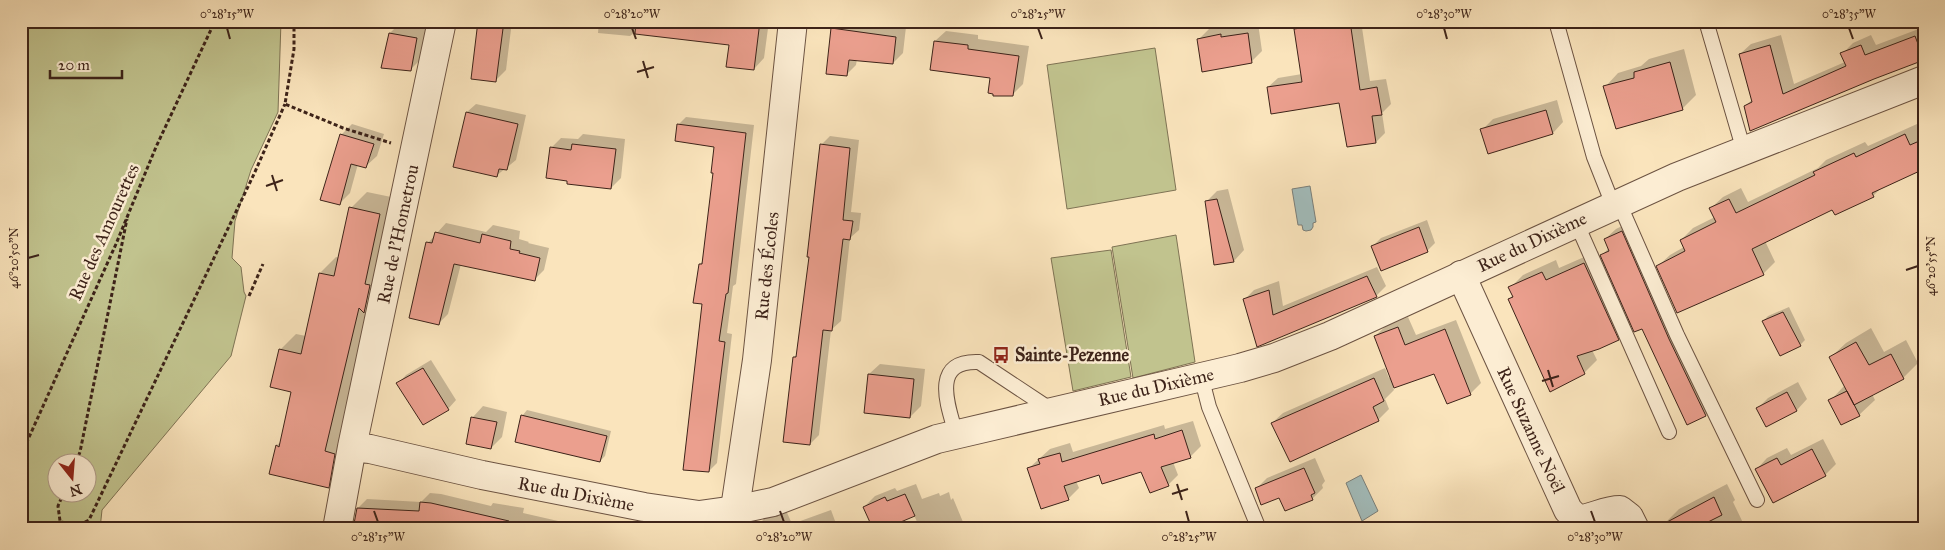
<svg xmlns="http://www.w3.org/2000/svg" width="1945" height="550" font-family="'IM FELL Great Primer',serif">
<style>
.green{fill:#c1c38e;stroke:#7f7354;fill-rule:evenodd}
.water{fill:#a2bcbb;stroke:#7a7f7a}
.shadow{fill:#0003}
.building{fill:#eb9f8e;stroke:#3d2319}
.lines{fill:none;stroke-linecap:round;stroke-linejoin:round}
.service-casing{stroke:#6c5342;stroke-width:16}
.minor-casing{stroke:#6c5342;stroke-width:30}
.tertiary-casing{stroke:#6c5342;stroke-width:30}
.path{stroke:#3d2319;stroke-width:3;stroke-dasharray:4 2.5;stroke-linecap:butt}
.service{stroke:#fcedd3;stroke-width:14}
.minor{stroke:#fcedd3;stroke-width:28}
.tertiary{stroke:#fcedd3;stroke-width:28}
.ticks{fill:none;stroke:#3d2319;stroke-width:2}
.labels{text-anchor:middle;stroke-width:5;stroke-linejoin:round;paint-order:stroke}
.street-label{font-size:18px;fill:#3d2319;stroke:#fcedd3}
.poi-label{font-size:18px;font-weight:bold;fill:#3d2319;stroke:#fcedd3;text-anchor:start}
.neatline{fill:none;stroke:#3d2319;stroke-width:2}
.ticks-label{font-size:12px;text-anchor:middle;fill:#3d2319}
</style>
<rect width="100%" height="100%" fill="#fae4bc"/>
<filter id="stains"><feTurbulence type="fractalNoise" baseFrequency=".004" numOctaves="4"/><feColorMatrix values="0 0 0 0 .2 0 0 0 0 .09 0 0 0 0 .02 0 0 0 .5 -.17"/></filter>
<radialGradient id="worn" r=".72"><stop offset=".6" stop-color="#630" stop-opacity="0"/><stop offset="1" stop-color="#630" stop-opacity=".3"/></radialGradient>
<path class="green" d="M21 21H281L278 112 251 170 235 221 232 258 241 267 244 292 246 296 231 356 102 510 100 529H21ZM58 462H88V492H58Z
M1155 48 1176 190 1067 209 1047 65Z
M1176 235 1195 362 1133 378 1112 247Z
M1111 250 1131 377 1073 391 1051 258Z"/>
<path class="water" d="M1310 186 1316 222 1313 223V227L1311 230 1306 231 1303 230 1302 225H1298L1292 189Z
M1361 475 1378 511 1362 521 1346 483Z"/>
<path class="shadow" d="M479 21H512L506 70 495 81Z
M599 21H769L764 58 754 69 730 44 634 33 630 36 598 33Z
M840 21H863L906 27 903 53 893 63 857 59 856 65 846 75 832 29Z
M1304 21H1361L1370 81 1386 79 1391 104 1382 113 1385 133 1376 142 1340 102 1268 87 1278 78 1302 74 1295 30Z
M400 23 427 27 421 59 410 70 390 33Z
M1258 23 1262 51 1251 62 1198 40 1209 29 1231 24 1232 27Z
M1924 27 1923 59 1745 106 1753 99 1740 54 1751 44 1781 35 1794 84 1845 62 1842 54 1853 43 1871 35 1876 45Z
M946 31 978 35V39L1029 46 1023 84 1012 95 991 77 935 41Z
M1684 49 1696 95 1682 109 1605 87 1618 73 1641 66 1649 59Z
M1557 100 1563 122 1553 133 1482 130 1493 119Z
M476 104 526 115 516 160 496 176 467 112Z
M686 117 754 125 736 284 733 286 727 333 732 334 717 463 709 471 703 303 700 264 704 260 715 172V146L678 125Z
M352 124 384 134 377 156 366 166 358 164 350 193 339 204 321 199 342 134Z
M1917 124 1922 134 1924 133V179L1919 170 1882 187 1873 196 1833 208 1765 241 1775 262 1763 274 1658 266 1670 255 1684 247 1681 240 1693 228 1715 217 1711 208 1723 197 1741 188 1748 202 1818 168 1826 160 1865 142 1868 146Z
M583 134 625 139 621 178 611 188 551 148 561 138 578 139Z
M830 136 859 140 851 212 861 213 859 230 850 238 841 321 831 330 819 435 810 444 794 357 798 354 810 256 821 145Z
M1228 189 1244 250 1234 261 1215 264 1206 202 1217 191Z
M367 192 396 198 340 435 350 438 344 470 328 487 270 473 277 445 282 441 293 391 280 350 296 334 306 336 320 273 336 257 340 258 351 208Z
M1427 220 1435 243 1427 251 1373 246 1381 238Z
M1632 221 1679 328 1716 404 1706 415 1687 423 1643 327 1632 324 1618 339 1592 350 1597 360 1584 373 1551 391 1509 299 1513 295 1510 288 1523 275 1556 260 1559 268 1598 251 1600 257 1609 248 1605 239 1616 229Z
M446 223 486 232 493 225 520 231 519 239 529 242 528 243 549 248 544 270 534 280 461 264 448 314 438 324 428 243Z
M1377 267 1386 286 1376 296 1258 345 1244 300 1254 290 1279 281 1283 306Z
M1789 307 1805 340 1800 345 1763 321 1768 316Z
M1408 317 1416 335 1456 320 1481 383 1470 394 1435 373 1393 387 1394 390 1385 399 1389 409 1378 420 1272 423 1283 413 1385 368 1389 378 1391 377 1375 336 1386 326Z
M1871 328 1884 352 1906 340 1918 363 1903 378 1872 394 1875 400 1859 415 1842 424 1830 401 1845 385 1831 357 1846 343Z
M431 360 456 400 448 409 398 384 406 375Z
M880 364 925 369 921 406 910 417 869 374Z
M1798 382 1807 399 1797 410 1767 426 1758 408 1768 398Z
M483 406 507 412 502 437 491 448 467 443 473 417Z
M527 410 611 431 605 456 600 461 522 416Z
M1193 421 1201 446 1191 456 1173 462 1178 475 1168 485 1142 470 1100 473 1076 481 1079 488 1068 499 1028 469 1050 449 1070 443 1073 452 1164 425 1165 429Z
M1823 439 1836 464 1825 475 1757 469 1767 458 1787 448 1791 455Z
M1315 458 1325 481 1322 485 1323 488 1312 499 1280 497 1256 489 1267 478Z
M916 484 922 499 939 493 940 496 949 492 951 500 953 498 963 522 956 529H920L914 515 864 507 875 496 895 488 897 491Z
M1727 484 1735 500 1733 502 1746 529H1669L1666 522 1679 509Z
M430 493 441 494 491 506 493 503 524 508 523 513 580 526V529H354L358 508 367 499 421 502Z
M785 508 792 524 831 510 838 529H760L758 525 769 514Z
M1630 514 1638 529H1600L1601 528Z
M1249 524 1250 529H1237Z"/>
<path class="building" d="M478 21H504L496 82 471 79Z
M636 21H760L754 70 726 67 729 45 635 34Z
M1350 21 1360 90 1377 87 1382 115 1372 116 1376 143 1347 147 1339 103 1271 114 1267 87 1302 82 1294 29Z
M831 28 896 37 893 64 849 60 847 76 826 74Z
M389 33 417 38 411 71 381 68Z
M1248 33 1252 63 1202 72 1197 39 1221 34V37Z
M1915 36 1924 60 1874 79 1750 131 1744 106 1752 102 1739 54 1770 45 1783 94 1846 66 1840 53 1861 45 1865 55Z
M934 41 968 45V49L1019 56 1013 96H993V94L988 93 990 78 930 70Z
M1670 62 1683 110 1616 129 1603 86 1634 78V72Z
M1546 110 1553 134 1488 154 1480 129Z
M466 112 518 124 507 170 499 169 497 177 453 167Z
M677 124 746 133 728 293 726 294 719 341 725 342 709 472 683 470 702 304 693 303 699 264H702L713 173H711L714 147 675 141Z
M340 134 374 144 366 168 351 164 340 205 320 200Z
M1905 134 1910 145 1924 139V169L1872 193 1874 197 1835 215 1832 210 1752 249 1764 275 1677 313 1656 266 1685 251 1680 240 1716 222 1709 208 1729 199 1736 213 1815 175 1813 172 1854 153 1856 157Z
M572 144 616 149 611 189 567 184V181L546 178 550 147 571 150Z
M820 144 850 148 843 220 853 221 850 240 843 239 832 331 823 330 810 445 783 442 793 357H796L809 257H807Z
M1217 199 1234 262 1214 265 1205 201Z
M349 207 380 214 365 284 370 285 364 313 359 308 325 451 335 454 329 488 269 474 276 445 279 447 291 392 270 387 279 349 301 354 319 273 334 276Z
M1419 227 1428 252 1381 271 1371 246Z
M1622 231 1669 339 1706 416 1687 425 1642 329 1634 332 1600 255 1609 251 1604 239Z
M435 232 480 243 482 234 511 241 510 249 520 251 519 253 540 258 535 281 454 264 439 325 409 318 426 242 432 243Z
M1584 263 1619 340 1599 349 1577 356 1585 374 1550 392 1508 299 1513 297 1508 287 1542 272 1546 280Z
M1367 276 1377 297 1257 347 1243 299 1269 290 1273 315Z
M1783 312 1801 346 1780 356 1762 321Z
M1398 327 1405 345 1445 329 1471 395 1447 404 1434 374 1394 388 1374 336Z
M1856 342 1869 365 1891 354 1904 379 1854 405 1829 357Z
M423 368 449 410 423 425 396 383Z
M868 374 914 379 910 418 864 413Z
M1374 378 1384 401 1373 407 1379 421 1290 462 1271 423Z
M1847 391 1860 416 1841 425 1828 400Z
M1787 392 1797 411 1766 427 1756 408Z
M521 415 607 436 600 462 515 442Z
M471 417 497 422 491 449 466 444Z
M1182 430 1191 458 1161 467 1169 486 1150 493 1141 472 1102 484 1099 475 1064 486 1069 500 1041 509 1027 468 1040 464 1038 459 1060 453 1062 462 1154 434 1155 439Z
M1812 449 1826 476 1773 503 1755 469 1777 458 1781 465Z
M1304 468 1315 493 1311 495 1313 500 1285 511 1279 498 1261 505 1255 488Z
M905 494 915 516 884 529H873L863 507 885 497 887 501Z
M1714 497 1722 515 1694 529H1654Z
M420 502 431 503 509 521 508 529H353L357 508 419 511Z"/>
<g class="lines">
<g class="service-casing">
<path id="service" d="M1556 21 1594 157 1613 205
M1706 21 1744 151
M1619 203 1677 335 1757 500
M1576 222 1669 432
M1201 376 1209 407 1259 529
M956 434C948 406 930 360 979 362L1053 411"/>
</g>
<g class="minor-casing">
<path id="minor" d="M1461 275 1568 510 1578 520C1593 518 1605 510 1620 510L1629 517 1635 529
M732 529 757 360 793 21"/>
</g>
<g class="tertiary-casing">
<path id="tertiary" d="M352 447 370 449 482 475 644 507 699 515 735 510 773 502 937 439 1240 368 1274 358 1330 336 1677 177 1924 80
M337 529 352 447 442 21"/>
</g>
<path class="path" d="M294 21V49L285 104 343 128 391 143
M249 296 263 264
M21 455 116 244 156 147 215 21
M76 462 80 452 127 219
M64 492 58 506 60 521 74 528 89 520 254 174 285 104
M81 525 106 529"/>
<use href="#service" class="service"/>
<use href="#minor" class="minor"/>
<use href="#tertiary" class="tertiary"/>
</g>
<path class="ticks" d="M227 28 230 39M632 28 636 39M1038 28 1042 39M1444 28 1447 39M1849 28 1853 39M643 61 648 78M637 72 654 67M272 175 277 191M266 186 283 180M28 258 39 255M1906 270 1918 266M1548 370 1553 387M1542 381 1559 376M1177 484 1182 500M1172 494 1188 489M374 511 378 522M780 511 784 522M1186 511 1189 522M1591 511 1595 522"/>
<defs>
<g id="bus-bare" transform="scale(1.35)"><path d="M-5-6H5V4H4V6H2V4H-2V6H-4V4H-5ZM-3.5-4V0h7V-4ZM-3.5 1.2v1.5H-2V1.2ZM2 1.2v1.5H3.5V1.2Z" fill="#8f2418" stroke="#fcedd3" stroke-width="2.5" paint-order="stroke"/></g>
</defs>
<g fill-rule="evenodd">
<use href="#bus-bare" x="1001" y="355"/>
</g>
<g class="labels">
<g class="street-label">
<text transform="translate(104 232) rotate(-66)" y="6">Rue des Amourettes</text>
<text transform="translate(398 234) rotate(-78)" y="6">Rue de l'Hometrou</text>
<text transform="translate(1532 242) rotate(-25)" y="6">Rue du Dixième</text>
<text transform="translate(767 266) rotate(-84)" y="6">Rue des Écoles</text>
<text transform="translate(1156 387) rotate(-13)" y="6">Rue du Dixième</text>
<text transform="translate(1531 430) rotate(65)" y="6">Rue Suzanne Noël</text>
<text transform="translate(576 494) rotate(11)" y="6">Rue du Dixième</text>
</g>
<g class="poi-label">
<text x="1015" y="361">Sainte-Pezenne</text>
</g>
</g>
<rect width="1945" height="550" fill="none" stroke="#fae4bc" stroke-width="55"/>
<g transform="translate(72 478) rotate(163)"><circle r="24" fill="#fcedd3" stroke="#b09c89"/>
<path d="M0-4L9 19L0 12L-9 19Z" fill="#8f2418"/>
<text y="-8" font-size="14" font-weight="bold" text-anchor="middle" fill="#3d2319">N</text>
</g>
<path d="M50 70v8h72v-8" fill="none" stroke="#3d2319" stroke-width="2.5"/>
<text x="58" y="70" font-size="15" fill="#3d2319" stroke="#fcedd3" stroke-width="4" paint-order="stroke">20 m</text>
<rect x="28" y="28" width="1890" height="494" class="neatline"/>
<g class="ticks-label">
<text x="227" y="18">0°28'15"W</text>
<text x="632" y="18">0°28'20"W</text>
<text x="1038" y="18">0°28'25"W</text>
<text x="1444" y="18">0°28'30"W</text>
<text x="1849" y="18">0°28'35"W</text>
<text transform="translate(14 258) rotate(-90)" y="4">46°20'50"N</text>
<text transform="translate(1931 266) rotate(-90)" y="4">46°20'55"N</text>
<text x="378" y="541">0°28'15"W</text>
<text x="784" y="541">0°28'20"W</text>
<text x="1189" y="541">0°28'25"W</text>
<text x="1595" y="541">0°28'30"W</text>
</g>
<rect width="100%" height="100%" filter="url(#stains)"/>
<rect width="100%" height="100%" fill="url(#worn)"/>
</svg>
